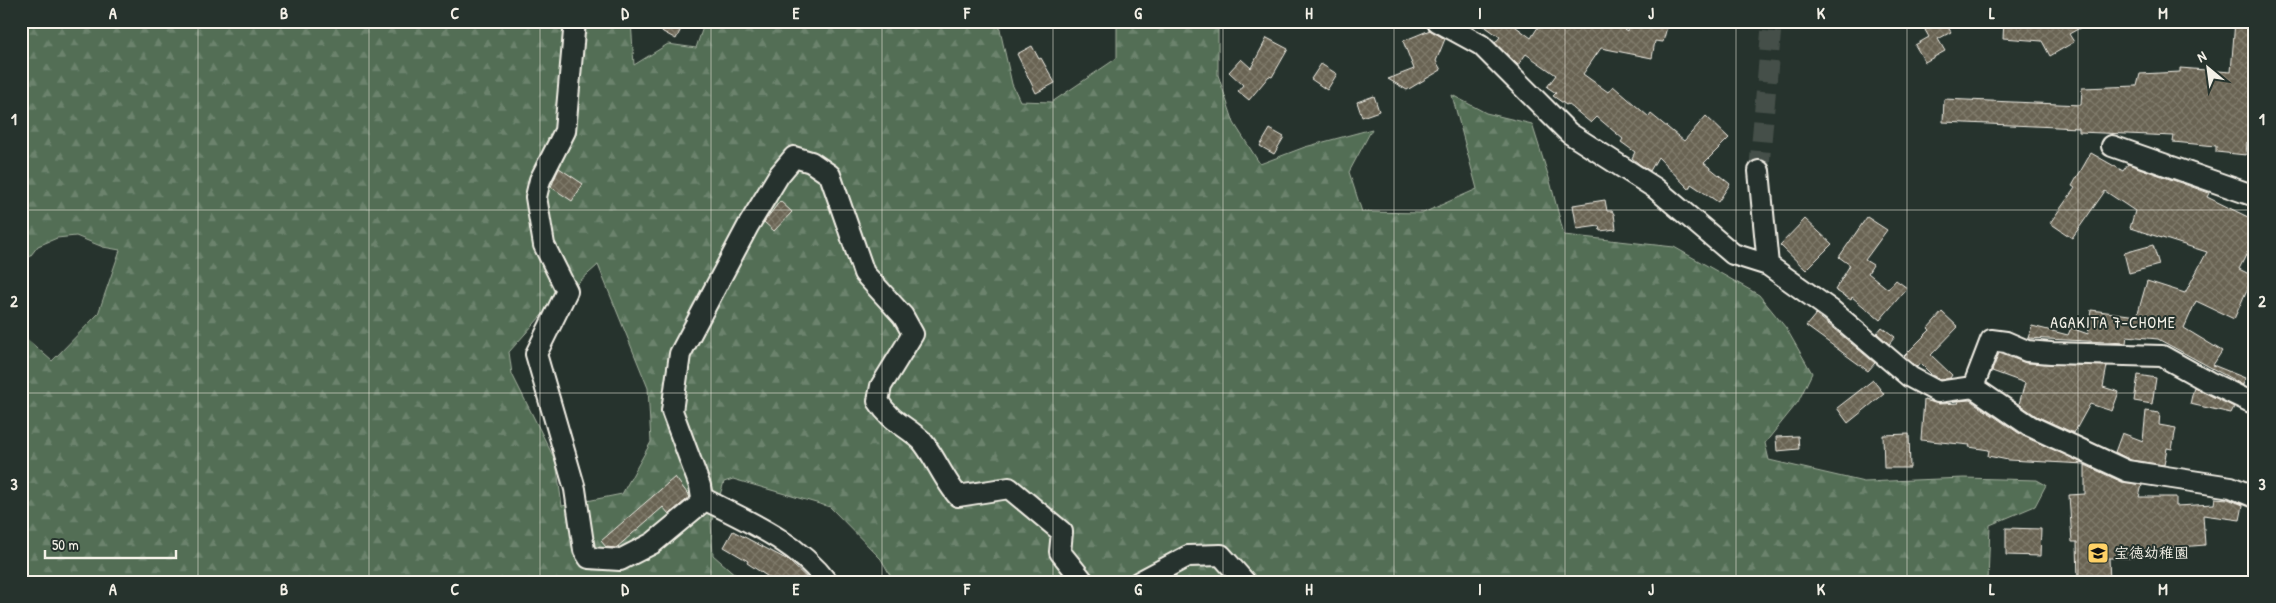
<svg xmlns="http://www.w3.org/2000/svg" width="2276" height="603" font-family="'Patrick Hand','Klee One',sans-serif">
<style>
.forest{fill:url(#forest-firs);stroke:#a3b09e;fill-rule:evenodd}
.building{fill:url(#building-cross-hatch);stroke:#f4f1e8}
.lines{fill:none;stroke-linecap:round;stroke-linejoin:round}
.minor-tunnel{stroke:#455049;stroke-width:20;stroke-dasharray:20 10;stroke-linecap:butt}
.minor-casing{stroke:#f4f1e8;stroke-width:24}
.minor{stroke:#26332d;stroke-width:20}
.grid{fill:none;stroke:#f4f1e8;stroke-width:1;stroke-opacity:0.55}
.labels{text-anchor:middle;stroke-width:4;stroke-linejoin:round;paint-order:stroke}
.poi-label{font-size:15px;font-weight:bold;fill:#f4f1e8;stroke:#26332d;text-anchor:start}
.neighbourhood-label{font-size:16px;letter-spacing:1px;fill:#f4f1e8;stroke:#26332d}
.neatline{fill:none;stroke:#f4f1e8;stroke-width:2}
.grid-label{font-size:16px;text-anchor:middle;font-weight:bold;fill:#f4f1e8}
</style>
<defs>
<pattern id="forest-firs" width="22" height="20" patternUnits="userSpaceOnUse" patternTransform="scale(1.25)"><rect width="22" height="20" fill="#526e55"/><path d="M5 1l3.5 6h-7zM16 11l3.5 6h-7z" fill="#6c836d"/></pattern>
<pattern id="building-cross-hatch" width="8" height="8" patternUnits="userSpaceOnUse" patternTransform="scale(1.25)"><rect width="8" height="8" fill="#696352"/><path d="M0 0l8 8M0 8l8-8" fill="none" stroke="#7f7a6b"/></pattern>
</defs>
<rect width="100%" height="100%" fill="#26332d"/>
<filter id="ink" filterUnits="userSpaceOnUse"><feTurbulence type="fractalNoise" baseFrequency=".02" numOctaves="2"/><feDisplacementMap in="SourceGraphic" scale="10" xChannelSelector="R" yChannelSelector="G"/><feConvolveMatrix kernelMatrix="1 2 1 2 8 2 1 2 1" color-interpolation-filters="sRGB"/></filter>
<g filter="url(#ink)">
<path class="forest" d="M21 21H631L634 65 668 44 696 48 705 21H998L1012 84 1020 101 1052 102 1117 58V21H1216L1218 26V75L1234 123 1260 164 1305 147 1372 129 1349 172 1362 212 1423 213 1477 189 1452 95 1486 113 1532 124 1550 181 1564 235 1674 247 1759 295 1786 328 1812 373 1798 402 1765 443 1769 460 1864 482 1964 478 2037 480 2046 485 2035 506 1990 525 1988 582H894L881 559 830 507 733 479 724 482 711 523 713 555 744 582H21V334L52 361 98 314 120 250 103 247 76 236 57 238 38 246 21 268ZM598 265 648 388 651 442 622 494 562 506 556 462 512 374 509 352 541 316Z"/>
<path class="building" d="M643 21H685L676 39Z
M1477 21H1508L1531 38 1542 21H1612L1627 31 1629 21 1667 27 1663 42 1655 41 1652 58 1601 48 1583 74 1608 92 1613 86 1649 117 1651 114 1684 141 1706 116 1729 138 1704 163 1730 184 1718 202 1691 184 1689 189 1658 157 1650 171 1639 164 1632 158 1635 152 1621 142 1623 139 1597 117 1591 123 1568 104 1566 105 1553 96 1556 93 1547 87 1556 75 1526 54 1518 65 1495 43 1500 37Z
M1942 21H1944L1951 32 1938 39 1945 51 1925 62 1915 45 1929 37 1925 30Z
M2004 21 2046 23 2045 21H2092L2069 34 2074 42 2050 56 2042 41 2003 38Z
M2235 21H2255L2253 80H2255V143L2247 142 2246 155 2216 152V146L2173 142 2174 136 2079 132V128L1943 122 1944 99 2081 105 2082 88 2137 86 2140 74 2180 72V68L2231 72Z
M1430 30 1445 39 1436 61 1441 70 1407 90 1388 79 1414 69 1403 41Z
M1267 38 1288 49 1272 77 1269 76 1249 100 1238 91 1243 85 1229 72 1241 59 1251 68Z
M1032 46 1039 59 1041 58 1055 83 1036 93 1017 54Z
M1321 64 1337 74 1327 90 1311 79Z
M1374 96 1379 111 1362 117 1357 102Z
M1270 129 1284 137 1274 154 1260 146Z
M2091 153 2123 171 2128 164 2209 193 2207 197 2252 219 2250 224 2255 226V237L2239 269 2253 276 2234 319 2196 301 2184 328 2222 351 2213 365 2245 378 2243 385 2158 339 2127 336 2126 343 2028 338 2032 326 2068 335 2071 328 2088 334 2091 310 2137 316 2147 281 2185 293 2207 252 2130 228 2135 211 2105 191 2072 238 2050 223 2075 188 2072 186Z
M559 168 583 184 572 201 551 187Z
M1605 200 1607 211H1612L1614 214 1616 229 1600 231 1599 226 1577 229 1573 205Z
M780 201 792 212 774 231 764 222Z
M1867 217 1887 230 1865 260 1873 265 1868 273 1888 289 1896 280 1907 288 1880 320 1852 297 1851 300 1835 290 1850 265 1839 257Z
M1805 219 1832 244 1806 270 1780 245Z
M2153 245 2159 265 2129 273 2124 253Z
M1942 312 1958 327 1931 355 1952 375 1950 378 1940 380 1932 375 1921 364 1917 367 1904 356 1930 330 1928 328Z
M1816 314 1875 363 1868 371 1806 326Z
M1882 327 1895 337 1889 344 1877 333Z
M1999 353 2026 363 2107 366 2103 387 2119 392 2112 411 2090 404 2074 433 2036 416 2019 404 2025 383 1992 371Z
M2138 375 2156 378 2152 404 2134 401Z
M1873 380 1884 394 1848 423 1837 408Z
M2194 387 2234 407 2231 413 2190 404Z
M1924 400 1939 404 1959 403 1957 401 1970 400 2023 436 2085 464 2008 460 1988 456 1989 450 1969 447 1970 445 1921 440Z
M2146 411 2160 413 2159 425 2176 428 2172 449 2167 448 2164 465 2130 460 2115 452 2122 433 2143 441Z
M1909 434 1910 468H1884L1883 435Z
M1798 436 1799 449 1777 451 1776 437Z
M2085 465 2122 482 2142 485 2139 497H2176V506L2214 504 2215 498 2228 499 2243 505 2240 520 2203 515 2205 545 2168 548V551L2132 550 2133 558H2109L2110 582H2078L2077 542H2072L2069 495 2085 494Z
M675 477 690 497 669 514 663 507 616 548 606 547 601 541Z
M2006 528 2041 529 2040 556 2006 555Z
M733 531 788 560 811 582H776L747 563 748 561 724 547Z"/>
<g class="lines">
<path class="minor-tunnel" d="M1759 171 1772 21"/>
<g class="minor-casing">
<path id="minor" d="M575 21 565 131 540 180 536 197 544 245 567 291 536 354 575 489 584 550 589 558 620 560 653 543 700 504 702 498 700 486 672 411 680 354 748 226 779 175 794 157 811 162 830 175 864 273 903 316 913 334 881 386 878 401C891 422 905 425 921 440 933 453 944 480 958 496L1009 488 1062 532 1060 552 1084 582
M1437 21 1481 45 1569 133 1655 188 1733 254 1768 265 1831 310 1910 377 1938 392 1973 387 2030 426 2127 471 2231 487 2255 497
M2112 146 2255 196
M1759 171 1768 265
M1973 387 1991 340 2006 342 2027 351 2051 353 2162 356 2209 382 2255 404
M702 498C747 521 796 541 827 582
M1139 582 1188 556 1221 555 1245 582"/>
</g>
<use href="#minor" class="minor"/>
</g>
</g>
<path class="grid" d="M198 21V582M369 21V582M540 21V582M711 21V582M882 21V582M1053 21V582M1223 21V582M1394 21V582M1565 21V582M1736 21V582M1907 21V582M2078 21V582M21 210H2255M21 393H2255"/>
<defs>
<g id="school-square" transform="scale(1.125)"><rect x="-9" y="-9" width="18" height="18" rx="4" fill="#ffd166" stroke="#26332d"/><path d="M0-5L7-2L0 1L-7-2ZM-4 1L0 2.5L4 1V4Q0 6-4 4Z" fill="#111"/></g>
</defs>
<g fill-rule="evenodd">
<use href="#school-square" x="2098" y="553"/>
</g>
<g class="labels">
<g class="poi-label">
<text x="2114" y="558">宝徳幼稚園</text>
</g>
<g class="neighbourhood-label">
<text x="2113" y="328">AGAKITA 7-CHOME</text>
</g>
</g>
<rect width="2276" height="603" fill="none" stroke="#26332d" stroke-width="55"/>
<g transform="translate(2208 68) rotate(331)" stroke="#26332d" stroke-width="4" paint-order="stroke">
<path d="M0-4L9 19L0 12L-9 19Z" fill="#f4f1e8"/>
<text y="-8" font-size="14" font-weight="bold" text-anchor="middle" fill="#f4f1e8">N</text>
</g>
<path d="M45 550v8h131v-8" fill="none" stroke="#f4f1e8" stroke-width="2.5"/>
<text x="52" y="550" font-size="15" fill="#f4f1e8" stroke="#26332d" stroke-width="4" paint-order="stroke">50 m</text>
<rect x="28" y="28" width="2220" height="548" class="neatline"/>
<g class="grid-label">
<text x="113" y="19">A</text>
<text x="284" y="19">B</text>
<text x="455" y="19">C</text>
<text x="625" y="19">D</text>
<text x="796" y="19">E</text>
<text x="967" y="19">F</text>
<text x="1138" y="19">G</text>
<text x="1309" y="19">H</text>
<text x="1480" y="19">I</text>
<text x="1651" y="19">J</text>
<text x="1821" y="19">K</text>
<text x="1992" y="19">L</text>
<text x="2163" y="19">M</text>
<text x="14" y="125">1</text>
<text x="2262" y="125">1</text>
<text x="14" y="307">2</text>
<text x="2262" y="307">2</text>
<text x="14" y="490">3</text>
<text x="2262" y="490">3</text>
<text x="113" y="595">A</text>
<text x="284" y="595">B</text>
<text x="455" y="595">C</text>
<text x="625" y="595">D</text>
<text x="796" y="595">E</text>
<text x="967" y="595">F</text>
<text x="1138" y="595">G</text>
<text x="1309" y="595">H</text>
<text x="1480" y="595">I</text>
<text x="1651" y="595">J</text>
<text x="1821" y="595">K</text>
<text x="1992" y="595">L</text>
<text x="2163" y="595">M</text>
</g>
</svg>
